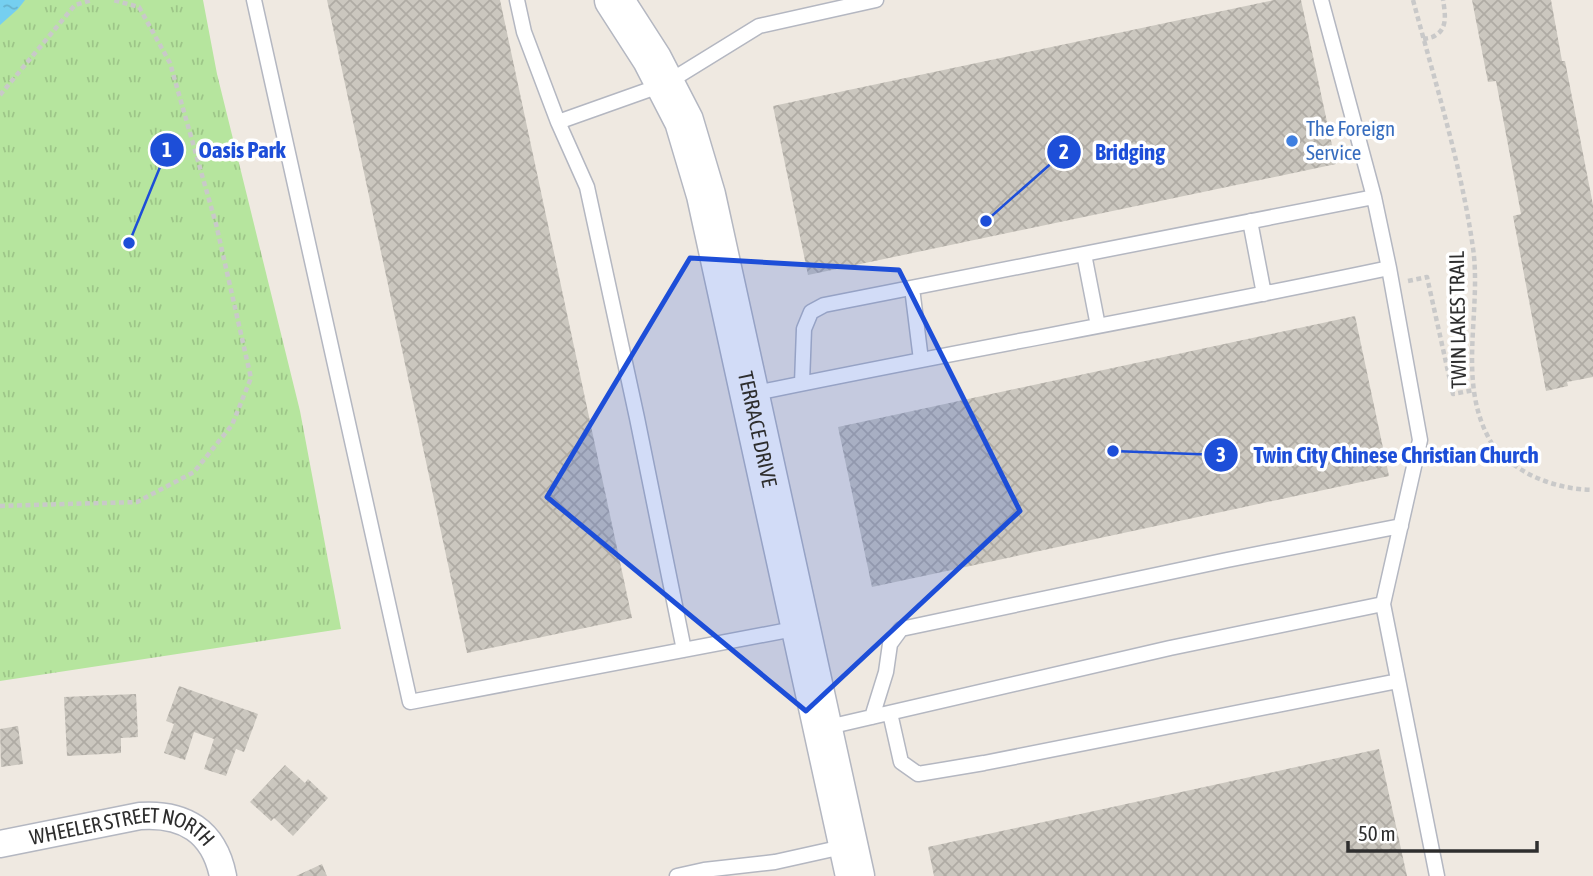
<svg xmlns="http://www.w3.org/2000/svg" width="1593" height="876" font-family="'Asap Condensed',sans-serif">
<style>
.park{fill:url(#park-tufts)}
.water{fill:url(#water-ripples)}
.building{fill:url(#building-cross-hatch)}
.lines{fill:none;stroke-linecap:round;stroke-linejoin:round}
.lane-casing{stroke:#b4b7c1;stroke-width:17}
.street-casing{stroke:#b4b7c1;stroke-width:29}
.secondary-casing{stroke:#b4b7c1;stroke-width:41}
.path{stroke:#c9c9c9;stroke-width:4.5;stroke-dasharray:5 3.5;stroke-linecap:butt}
.lane{stroke:#fff;stroke-width:14}
.street{stroke:#fff;stroke-width:26}
.secondary{stroke:#fff;stroke-width:38}
.marked{fill:#1d4ed8;fill-opacity:0.2;stroke:#1d4ed8;stroke-width:5;stroke-linejoin:round}
.shop-dot{fill:#3f7fe0;stroke:#fff;stroke-width:2.5}
.labels{text-anchor:middle;stroke-width:7;stroke-linejoin:round;paint-order:stroke}
.shop-label{font-size:21px;fill:#366cbe;stroke:#fff;text-anchor:start}
.street-label{font-size:21px;fill:#2e2e2e;stroke:#fff}
.leader{fill:none;stroke:#1d4ed8;stroke-width:2.5}
.callout-dot{fill:#1d4ed8;stroke:#fff;stroke-width:2.5}
.mark-label{font-size:21px;text-anchor:middle;font-weight:bold;fill:#fff}
.callout-label{font-size:23px;text-anchor:middle;font-weight:bold;fill:#1d4ed8;stroke:#fff;stroke-width:7;stroke-linejoin:round;paint-order:stroke}
</style>
<defs>
<pattern id="park-tufts" width="24" height="20" patternUnits="userSpaceOnUse" patternTransform="scale(1.75)"><rect width="24" height="20" fill="#b6e59e"/><path d="M3 7l-1-3M5 7V3M7 7l1-3M15 17l-1-3M17 17v-4M19 17l1-3" fill="none" stroke="#9dc588"/></pattern>
<pattern id="water-ripples" width="26" height="14" patternUnits="userSpaceOnUse" patternTransform="scale(1.75)"><rect width="26" height="14" fill="#75cff0"/><path d="M2 4q2-2 4 0t4 0M15 11q2-2 4 0t4 0" fill="none" stroke="#66b2ce"/></pattern>
<pattern id="building-cross-hatch" width="8" height="8" patternUnits="userSpaceOnUse" patternTransform="scale(1.75)"><rect width="8" height="8" fill="#cbc7bf"/><path d="M0 0l8 8M0 8l8-8" fill="none" stroke="#afaba4"/></pattern>
</defs>
<rect width="100%" height="100%" fill="#efe9e1"/>
<path class="park" d="M0 0H203L217 74 300 411 341 629 0 681Z"/>
<path class="water" d="M0 0H25L18 9 0 25Z"/>
<path class="building" d="M327 0H500L632 618 467 653Z
M1274 0H1301L1336 164 808 275 773 106Z
M1472 0H1551L1562 61H1565L1593 205V377L1567 382 1568 386 1546 391 1513 216 1521 214 1496 81 1488 82Z
M1355 316 1389 476 872 587 838 427Z
M179 686 258 714 244 752 236 749 226 776 204 769 214 739 194 732 185 760 164 753 174 724 166 721Z
M136 694 138 737 121 738V753L67 756 64 697Z
M18 726 23 764 1 767 0 729Z
M1379 749 1407 876H934L928 847Z
M285 765 305 783 308 779 328 798 293 836 274 818 271 821 250 802Z
M322 864 327 876H296Z"/>
<g class="lines">
<g class="lane-casing">
<path id="lane" d="M254 0 410 702 799 628
M517 0 524 32 558 122 587 187 637 418 684 650
M1321 0 1374 197 1389 268
M558 122 665 84 759 26 876 0
M1250 221 1264 294
M1084 254 1098 326
M912 288 921 360
M802 383 804 329 811 312 824 305 1374 197
M751 394C963 350 1177 313 1389 268L1420 440 1383 604
M890 713 901 762 918 774 984 763 1398 681
M872 717 886 672 890 644 901 629 1227 560 1401 526
M824 728 1170 648 1383 604 1437 876
M677 876 704 870 775 862 847 846"/>
</g>
<g class="street-casing">
<g id="street">
<path id="s1" d="M0 844 140 816C184 813 214 831 223 876"/>
</g>
</g>
<g class="secondary-casing">
<g id="secondary">
<path id="s2" d="M614 0 652 59 684 121 706 195 855 876"/>
</g>
</g>
<path class="path" d="M1413 0C1435 82 1461 164 1473 248 1482 312 1456 383 1491 442 1493 447 1498 450 1501 454 1526 478 1559 489 1593 490
M1423 39C1428 38 1432 38 1436 35 1448 28 1445 12 1443 0
M0 95 75 5 92 0
M1408 281 1427 277 1453 394 1474 390
M0 506 137 502 194 472 232 425 251 378 216 224 170 63 139 7 113 0"/>
<use href="#lane" class="lane"/>
<use href="#street" class="street"/>
<use href="#secondary" class="secondary"/>
</g>
<path class="marked" d="M690 258 899 270 1020 511 806 711 547 497Z"/>
<circle class="shop-dot" cx="1292" cy="141" r="7"/>
<g class="labels">
<g class="shop-label">
<text x="1306" y="136">The Foreign<tspan x="1306" dy="24">Service</tspan></text>
</g>
<g class="street-label">
<text transform="translate(1458 320) rotate(-91)" y="7">TWIN LAKES TRAIL</text>
<text dy="7" stroke="none"><textPath href="#s2" startOffset="457">TERRACE DRIVE</textPath></text>
<text dy="7" stroke="none"><textPath href="#s1" startOffset="126">WHEELER STREET NORTH</textPath></text>
</g>
</g>
<path class="leader" d="M129 243L167 150M986 221L1064 152M1113 451L1221 455"/>
<g class="callout-dot">
<circle cx="129" cy="243" r="7"/>
<circle cx="986" cy="221" r="7"/>
<circle cx="1113" cy="451" r="7"/>
<circle cx="167" cy="150" r="18"/>
<circle cx="1064" cy="152" r="18"/>
<circle cx="1221" cy="455" r="18"/>
</g>
<g class="mark-label">
<text x="167" y="157">1</text>
<text x="1064" y="159">2</text>
<text x="1221" y="462">3</text>
</g>
<g class="callout-label">
<text x="242" y="158">Oasis Park</text>
<text x="1130" y="160">Bridging</text>
<text x="1396" y="463">Twin City Chinese Christian Church</text>
</g>
<path d="M1348 841v10h189v-10" fill="none" stroke="#2e2e2e" stroke-width="3.5"/>
<text x="1358" y="841" font-size="21" fill="#2e2e2e" stroke="#ffffff" stroke-width="5" paint-order="stroke">50 m</text>
</svg>
